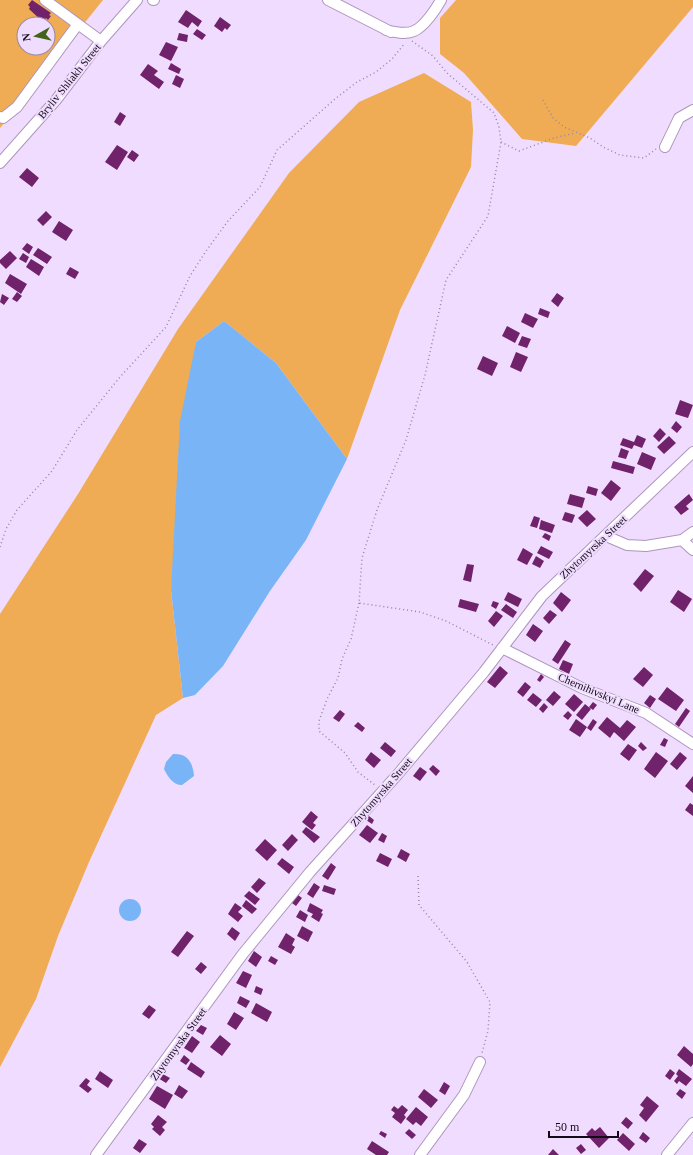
<svg xmlns="http://www.w3.org/2000/svg" width="693" height="1155" font-family="'Times New Roman',serif">
<style>
.green{fill:#efac54;fill-rule:evenodd}
.water{fill:#79b5f6}
.building{fill:#70226a}
.lines{fill:none;stroke-linecap:round;stroke-linejoin:round}
.minor-casing{stroke:#ad96bd;stroke-width:12}
.path{stroke:#9788a1;stroke-width:1.5;stroke-dasharray:1 3;stroke-linecap:butt}
.minor{stroke:#fff;stroke-width:10}
.labels{text-anchor:middle;stroke-width:4;stroke-linejoin:round;paint-order:stroke}
.street-label{font-size:11px;fill:#140b19;stroke:#f0dcfe}
</style>
<rect width="100%" height="100%" fill="#f0dcfe"/>
<path class="green" d="M0 0H103L0 128ZM24 24H48V48H24Z
M456 0H693V7L576 146 522 139 464 73 440 54V18Z
M424 73 471 102 473 130 471 167 400 310 347 459 276 363 224 321 196 342 171 590 183 698 156 715 89 862 58 936 36 999 0 1067V614L78 494 178 329 289 173 359 102Z"/>
<path class="water" d="M224 321 276 363 347 459 306 540 270 591 223 666 195 695 183 698 171 590 180 421 196 342Z
M173 754C188 753 193 763 194 776L182 785C173 785 168 777 164 769L166 762Z
M119 910a11 11 0 1 1 22 0a11 11 0 1 1-22 0Z"/>
<path class="building" d="M32 0 51 13 49 15 51 16 48 20 46 18 43 22 29 9 30 7 28 5Z
M186 10 202 21 198 27 192 22 188 28 178 22Z
M220 17 231 25 227 30 225 28 222 32 214 26Z
M197 29 206 35 202 40 193 34Z
M179 33 188 35 187 42 177 40Z
M166 42 178 47 171 61 159 55Z
M171 63 181 69 179 74 168 69Z
M148 64 158 71 154 75 164 82 159 89 140 75Z
M176 75 184 79 180 88 172 84Z
M120 112 126 116 120 126 114 122Z
M117 145 128 152 117 170 105 162Z
M132 150 139 155 134 162 127 157Z
M27 168 39 178 32 187 19 177Z
M46 211 52 217 43 226 37 220Z
M59 221 73 230 66 241 52 232Z
M27 243 33 247 29 254 22 249Z
M38 248 52 257 47 264 33 255Z
M10 251 17 258 6 269 0 263V260Z
M23 253 29 257 26 263 19 259Z
M31 259 44 267 39 276 26 267Z
M70 267 79 272 75 279 66 274Z
M10 274 27 284 21 294 5 283Z
M17 292 22 296 17 302 12 299Z
M557 293 564 298 558 307 551 301Z
M2 294 9 298 4 305 0 302Z
M540 308 550 312 548 318 538 314Z
M525 313 538 319 533 328 521 322Z
M507 326 520 333 515 343 502 336Z
M522 336 531 339 527 348 518 345Z
M516 352 528 357 521 372 510 367Z
M483 356 498 363 492 376 477 369Z
M680 400 693 405 688 418 675 414Z
M676 421 682 427 677 433 671 428Z
M660 428 666 434 659 442 653 436Z
M637 435 646 439 642 448 634 445 632 449 620 445 623 438 634 442Z
M669 436 676 443 664 454 657 447Z
M621 448 629 451 626 459 618 457Z
M642 452 656 458 651 470 637 464Z
M613 461 635 467 633 474 611 468Z
M611 480 621 488 611 501 601 493Z
M588 486 598 489 596 496 586 493Z
M570 494 585 498 582 508 567 504Z
M689 494 693 500 686 506 689 509 681 515 674 507Z
M587 510 596 519 587 527 578 518Z
M565 512 575 515 572 523 562 520Z
M534 516 540 518 537 528 530 526Z
M541 520 555 525 552 533 539 529Z
M545 533 551 536 549 541 542 537Z
M541 546 553 552 549 559 537 553Z
M523 548 533 554 527 565 517 560Z
M536 556 544 561 540 568 532 564Z
M467 564 474 565 471 582 463 580Z
M645 569 654 576 641 592 633 584Z
M678 590 692 599 684 612 670 602Z
M508 592 522 599 518 607 504 600Z
M561 592 571 600 562 612 553 603Z
M460 599 479 604 476 612 458 607Z
M493 601 499 603 496 609 491 606Z
M506 604 517 612 513 618 501 610Z
M550 610 557 615 549 624 543 618Z
M496 611 503 616 494 627 488 621Z
M533 624 543 631 535 642 526 635Z
M565 640 571 644 558 664 552 660Z
M563 660 573 664 569 674 559 669Z
M500 666 508 673 495 688 487 682Z
M644 667 653 675 643 687 633 679Z
M541 674 544 677 540 682 537 680Z
M525 682 531 687 523 697 517 692Z
M667 687 684 700 676 711 658 699Z
M554 691 561 697 553 706 546 700Z
M533 693 542 700 536 707 527 700Z
M574 694 583 702 574 712 565 704Z
M650 695 656 699 650 708 644 703Z
M593 702 597 705 593 710 589 707Z
M544 703 548 707 543 713 539 709Z
M585 704 591 709 582 720 576 715Z
M686 708 690 711 679 727 675 724Z
M340 710 345 714 339 722 333 718Z
M568 711 572 715 568 720 563 716Z
M607 717 620 728 627 720 636 727 624 741 614 732 610 738 598 728Z
M576 719 587 727 580 737 569 730Z
M593 719 597 722 591 731 587 728Z
M358 722 365 728 362 732 354 726Z
M664 738 668 740 665 747 660 745Z
M385 742 396 751 391 757 380 748Z
M641 742 647 748 643 751 638 746Z
M628 744 637 750 629 761 620 754Z
M371 752 381 760 374 768 365 760Z
M656 752 668 761 655 778 644 769Z
M680 752 687 758 677 770 670 764Z
M433 765 440 771 436 776 429 769Z
M420 767 427 772 420 781 413 776Z
M693 776V793L685 786Z
M690 803 693 805V816L685 810Z
M311 811 318 817 313 823 316 825 312 830 302 822Z
M369 816 374 820 372 824 366 820Z
M367 825 378 833 370 843 359 835Z
M306 827 320 837 314 843 302 832Z
M382 833 387 836 384 843 378 840Z
M292 834 298 840 288 851 282 845Z
M265 839 277 850 267 861 255 850Z
M401 849 410 854 406 862 397 857Z
M380 853 392 859 388 867 376 861Z
M282 858 294 867 289 874 277 864Z
M331 863 336 867 328 880 322 876Z
M259 878 266 883 257 893 251 887Z
M314 883 320 887 313 898 307 894Z
M324 885 336 889 334 895 322 891Z
M249 891 260 899 255 905 244 896Z
M298 895 302 898 296 906 292 903Z
M246 900 257 909 252 914 242 906Z
M235 903 242 908 238 912 243 916 238 922 228 914Z
M310 903 323 910 321 913 323 914 319 922 311 917 313 914 307 911Z
M300 910 308 915 305 922 296 917Z
M302 926 313 932 308 942 297 936Z
M232 927 240 933 235 941 227 934Z
M187 931 194 936 178 957 171 952Z
M286 933 295 939 292 945 295 947 291 954 278 947Z
M254 951 262 957 256 967 248 961Z
M271 956 278 960 275 965 268 961Z
M201 962 207 967 201 974 195 969Z
M243 971 252 975 246 988 236 983Z
M256 986 263 989 261 995 254 992Z
M240 996 250 1001 246 1008 237 1003Z
M256 1003 272 1012 267 1022 251 1013Z
M149 1005 156 1010 149 1019 142 1014Z
M234 1012 244 1018 236 1030 227 1024Z
M201 1025 207 1028 203 1035 196 1031Z
M220 1035 231 1044 222 1056 210 1047Z
M192 1036 200 1042 192 1053 184 1048Z
M684 1046 693 1054V1064L691 1067 677 1055Z
M184 1055 190 1060 186 1065 180 1061Z
M191 1062 205 1072 201 1078 187 1069Z
M670 1069 675 1073 670 1080 665 1076Z
M679 1069 692 1079 686 1086 679 1081 677 1084 674 1081 678 1076 676 1074Z
M100 1071 113 1080 108 1088 95 1079Z
M161 1073 170 1078 166 1083 158 1078Z
M86 1078 90 1081 87 1085 92 1089 88 1093 79 1086Z
M444 1082 450 1086 445 1095 439 1091Z
M179 1085 188 1091 182 1099 174 1094Z
M157 1086 173 1095 165 1109 149 1099Z
M424 1089 438 1100 431 1108 418 1097Z
M680 1089 686 1093 682 1099 676 1094Z
M647 1096 659 1106 646 1122 639 1115 644 1108 640 1105Z
M402 1105 408 1110 404 1115 406 1117 401 1124 392 1117 395 1113 391 1110 394 1106 398 1109Z
M416 1107 428 1117 421 1126 416 1122 413 1125 406 1119Z
M158 1115 167 1122 162 1127 165 1130 160 1136 152 1129 154 1127 151 1124Z
M626 1117 633 1123 628 1129 621 1123Z
M600 1127 609 1138 599 1148 586 1134 592 1128 595 1131Z
M409 1129 416 1135 412 1139 405 1133Z
M381 1131 387 1134 385 1138 379 1134Z
M643 1132 650 1138 646 1143 639 1138Z
M623 1133 635 1144 629 1151 617 1140Z
M139 1139 147 1144 140 1153 133 1148Z
M372 1141 389 1152 387 1155H376L367 1149Z
M581 1144 586 1150 581 1154 576 1148Z
M553 1149 559 1155H548Z"/>
<g class="lines">
<g class="minor-casing">
<path id="minor" d="M45 0 101 41
M153 0H154
M328 0 391 32 329 0
M386 30C394 32 406 35 414 31 424 27 436 9 441 0
M0 117 3 118 17 107 78 24
M665 147 679 118 693 110
M0 163 56 100 101 41 137 0
M606 536 627 545 646 546 682 540 693 532
M682 540 693 550
M502 648 582 688 646 713 693 744
M96 1155 242 955 310 872 398 774 484 672 542 596 693 452
M420 1155 464 1095 480 1062
M667 1155 693 1123"/>
</g>
<path class="path" d="M412 41 433 56 447 73 494 113 499 127 501 142 488 216 446 280 425 375 406 440 377 510 362 558 359 603 420 612 446 621 493 645
M543 100 553 118 564 127 590 138 603 147 620 155 644 158 656 149
M501 142 519 151 554 138 576 133
M0 547 6 529 17 510 52 471 77 430 120 377 166 327 190 276 206 251 228 221 260 187 277 150 335 99 357 82 376 72 392 59 405 43
M359 603 351 639 342 659 338 678 327 699 319 721V731L345 753 358 772 375 785
M418 876 419 905 467 962 490 1002 488 1031 482 1053"/>
<use href="#minor" class="minor"/>
</g>
<g class="labels">
<g class="street-label">
<text transform="translate(69 81) rotate(-51)" y="4">Bryliv Shliakh Street</text>
<text transform="translate(593 547) rotate(-43)" y="4">Zhytomyrska Street</text>
<text transform="translate(599 693) rotate(23)" y="4">Chernihivskyi Lane</text>
<text transform="translate(381 792) rotate(-49)" y="4">Zhytomyrska Street</text>
<text transform="translate(178 1044) rotate(-54)" y="4">Zhytomyrska Street</text>
</g>
</g>
<g transform="translate(36 36) rotate(262)"><circle r="19" fill="#f0dcfe" stroke="#9888a2"/>
<path d="M0-3L7 15L0 10L-7 15Z" fill="#42631a"/>
<text y="-6" font-size="11" font-weight="bold" text-anchor="middle" fill="#140b19">N</text>
</g>
<path d="M549 1131v6h69v-6" fill="none" stroke="#140b19" stroke-width="2"/>
<text x="555" y="1131" font-size="12" fill="#140b19" stroke="#f0dcfe" stroke-width="3" paint-order="stroke">50 m</text>
</svg>
